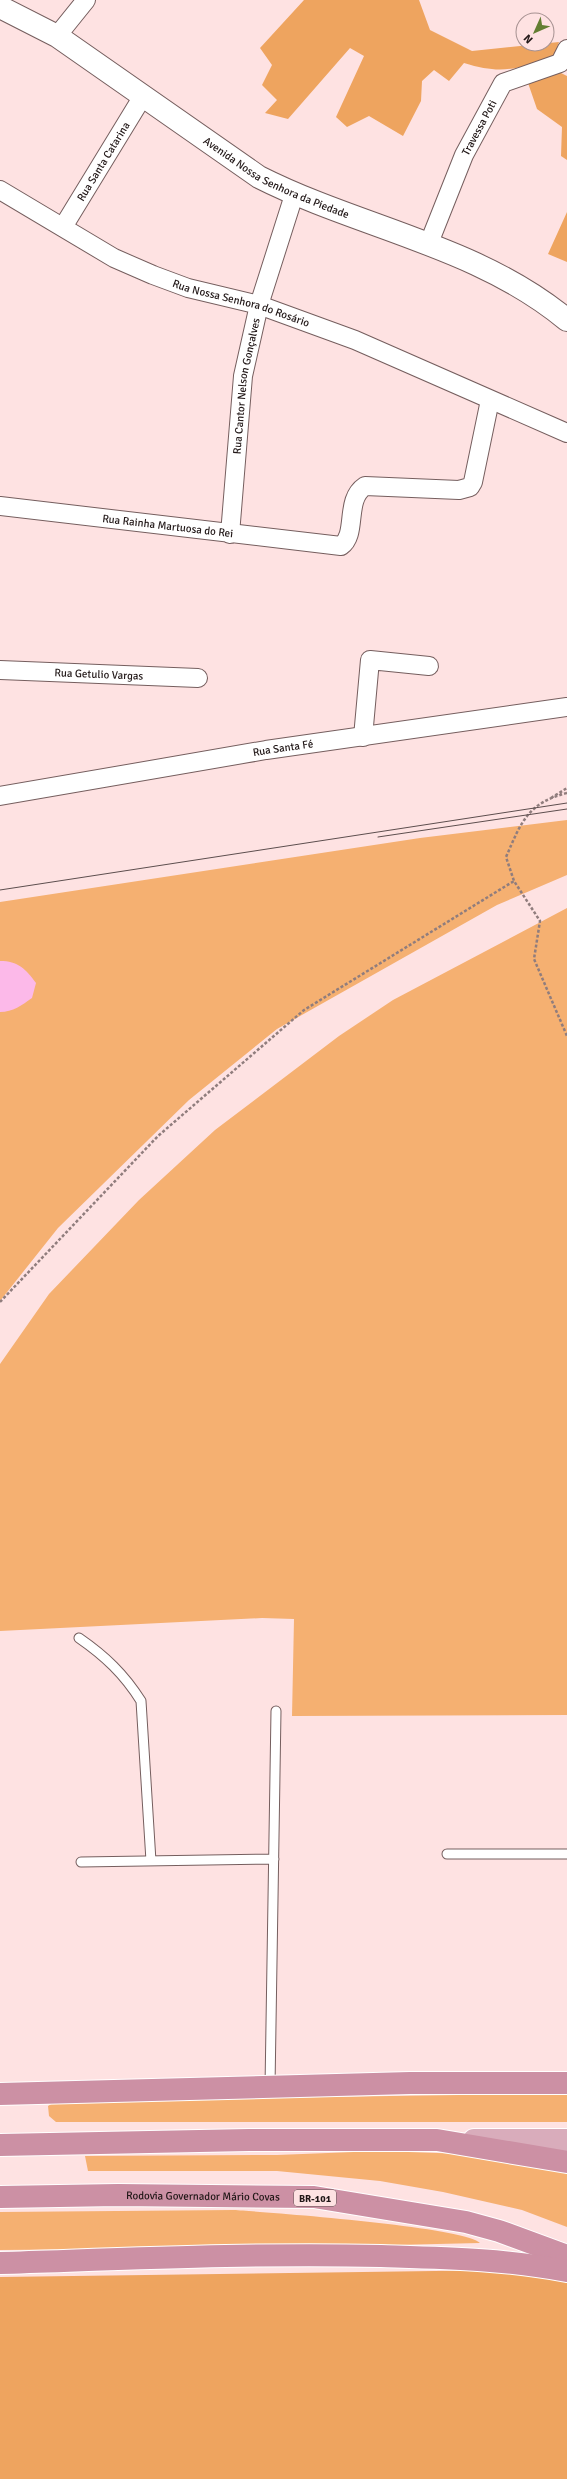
<svg xmlns="http://www.w3.org/2000/svg" width="567" height="2479" font-family="Signika,sans-serif">
<style>
.green{fill:#f5b071}
.forest{fill:#eea45f}
.water{fill:#fcb9e9}
.lines{fill:none;stroke-linecap:round;stroke-linejoin:round}
.service-casing{stroke:#755e5e;stroke-width:11}
.minor-casing{stroke:#755e5e;stroke-width:20}
.tertiary-casing{stroke:#755e5e;stroke-width:24}
.primary-casing{stroke:#fff;stroke-width:24}
.trunk-casing{stroke:#fff;stroke-width:24}
.path{stroke:#907d7d;stroke-width:2.5;stroke-dasharray:3 2;stroke-linecap:butt}
.service{stroke:#fff;stroke-width:9}
.minor{stroke:#fff;stroke-width:18}
.tertiary{stroke:#fff;stroke-width:22}
.primary{stroke:#d9acbb;stroke-width:22}
.trunk{stroke:#cc90a4;stroke-width:22}
.tram{stroke:#5d4e4e;stroke-width:1}
.labels{text-anchor:middle;stroke-width:3;stroke-linejoin:round;paint-order:stroke}
.shield{fill:#fee2e2;stroke:#635454;stroke-width:1}
.shield-label{font-size:10px;font-weight:bold;fill:#211717}
.street-label{font-size:11px;fill:#211717;stroke:#fee2e2}
</style>
<rect width="100%" height="100%" fill="#fee2e2"/>
<path class="green" d="M567 820V875L497 905 277 1029 189 1100 58 1228 0 1301V902L420 838Z
M567 908V1715L292 1716 294 1619 262 1618 0 1631V1364L49 1294 139 1200 215 1130 339 1036 393 1000Z
M523 2094 567 2095V2122H56L49 2116 48 2106 56 2101Z
M379 2151 467 2154 567 2171V2227L522 2210 443 2192 380 2181 277 2171H88L85 2156 277 2155Z
M234 2210C266 2212 468 2227 480 2243L266 2248 0 2250V2212Z"/>
<path class="forest" d="M304 0H419L430 30 472 51 559 42 554 56C518 69 502 75 464 63L449 81 434 70 422 81 421 101 403 136 369 116 347 127 336 117 364 56 350 48 288 119 265 113 277 100 262 85 272 65 260 48Z
M559 72 567 76V160L561 156 562 127 537 109 528 83Z
M567 212V262L548 254Z
M507 2270 567 2282V2479H0V2277Z"/>
<path class="water" d="M0 961C18 961 26 969 36 983L32 998C22 1005 13 1012 0 1012Z"/>
<g class="lines">
<g class="service-casing">
<path id="service" d="M79 1638C105 1656 124 1674 141 1701L151 1861
M447 1854H567
M81 1862 274 1859
M270 2087 276 1711"/>
</g>
<g class="minor-casing">
<g id="minor">
<path d="M57 36 86 0"/>
<path id="s1" d="M0 190 114 258 153 275 188 288 259 305 355 340 567 433"/>
<path id="s2" d="M63 227 143 96"/>
<path id="s3" d="M429 243 464 155 503 83 560 63 567 49"/>
<path id="s4" d="M0 506 341 546C358 534 344 500 365 486L459 490 470 487 473 482 490 400"/>
<path id="s5" d="M230 534 243 376 259 305 294 195"/>
<path id="s6" d="M0 670 198 678"/>
<path d="M363 737 370 660 429 666"/>
<path id="s7" d="M0 796 266 750 567 707"/>
</g>
</g>
<g class="tertiary-casing">
<g id="tertiary">
<path id="s8" d="M0 7 57 36 259 177C360 228 478 246 567 320"/>
</g>
</g>
<g class="primary-casing">
<path id="primary" d="M474 2140H567"/>
</g>
<g class="trunk-casing">
<g id="trunk">
<path d="M0 2094 410 2083H567"/>
<path d="M0 2145 249 2140H437L567 2162"/>
<path id="s9" d="M0 2197 118 2195 314 2197 466 2222 499 2231 567 2256"/>
<path d="M0 2263C127 2259 254 2253 381 2256 444 2258 505 2259 567 2271"/>
</g>
</g>
<path class="path" d="M567 793C527 803 521 823 506 857L514 881 540 921 534 959 567 1036
M551 798 567 788
M0 1302 158 1136 304 1010 514 881"/>
<use href="#service" class="service"/>
<use href="#minor" class="minor"/>
<use href="#tertiary" class="tertiary"/>
<use href="#primary" class="primary"/>
<use href="#trunk" class="trunk"/>
<path class="tram" d="M378 837 567 809
M0 890 567 803"/>
</g>
<g class="labels">
<rect class="shield" x="294" y="2190" width="42" height="16" rx="3"/>
<g class="shield-label">
<text x="315" y="2202">BR-101</text>
</g>
<g class="street-label">
<text dy="4" stroke="none"><textPath href="#s3" startOffset="126">Travessa Poti</textPath></text>
<text dy="4" stroke="none"><textPath href="#s2" startOffset="77">Rua Santa Catarina</textPath></text>
<text dy="4" stroke="none"><textPath href="#s8" startOffset="326">Avenida Nossa Senhora da Piedade</textPath></text>
<text dy="4" stroke="none"><textPath href="#s1" startOffset="268">Rua Nossa Senhora do Rosário</textPath></text>
<text dy="4" stroke="none"><textPath href="#s5" startOffset="149">Rua Cantor Nelson Gonçalves</textPath></text>
<text dy="4" stroke="none"><textPath href="#s4" startOffset="169">Rua Rainha Martuosa do Rei</textPath></text>
<text dy="4" stroke="none"><textPath href="#s6" startOffset="99">Rua Getulio Vargas</textPath></text>
<text dy="4" stroke="none"><textPath href="#s7" startOffset="287">Rua Santa Fé</textPath></text>
<text dy="4" stroke="none"><textPath href="#s9" startOffset="203">Rodovia Governador Mário Covas</textPath></text>
</g>
</g>
<g transform="translate(535 32) rotate(225)"><circle r="19" fill="#fee2e2" stroke="#a69191"/>
<path d="M0-3L7 15L0 10L-7 15Z" fill="#637e32"/>
<text y="-6" font-size="11" font-weight="bold" text-anchor="middle" fill="#211717">N</text>
</g>
</svg>
